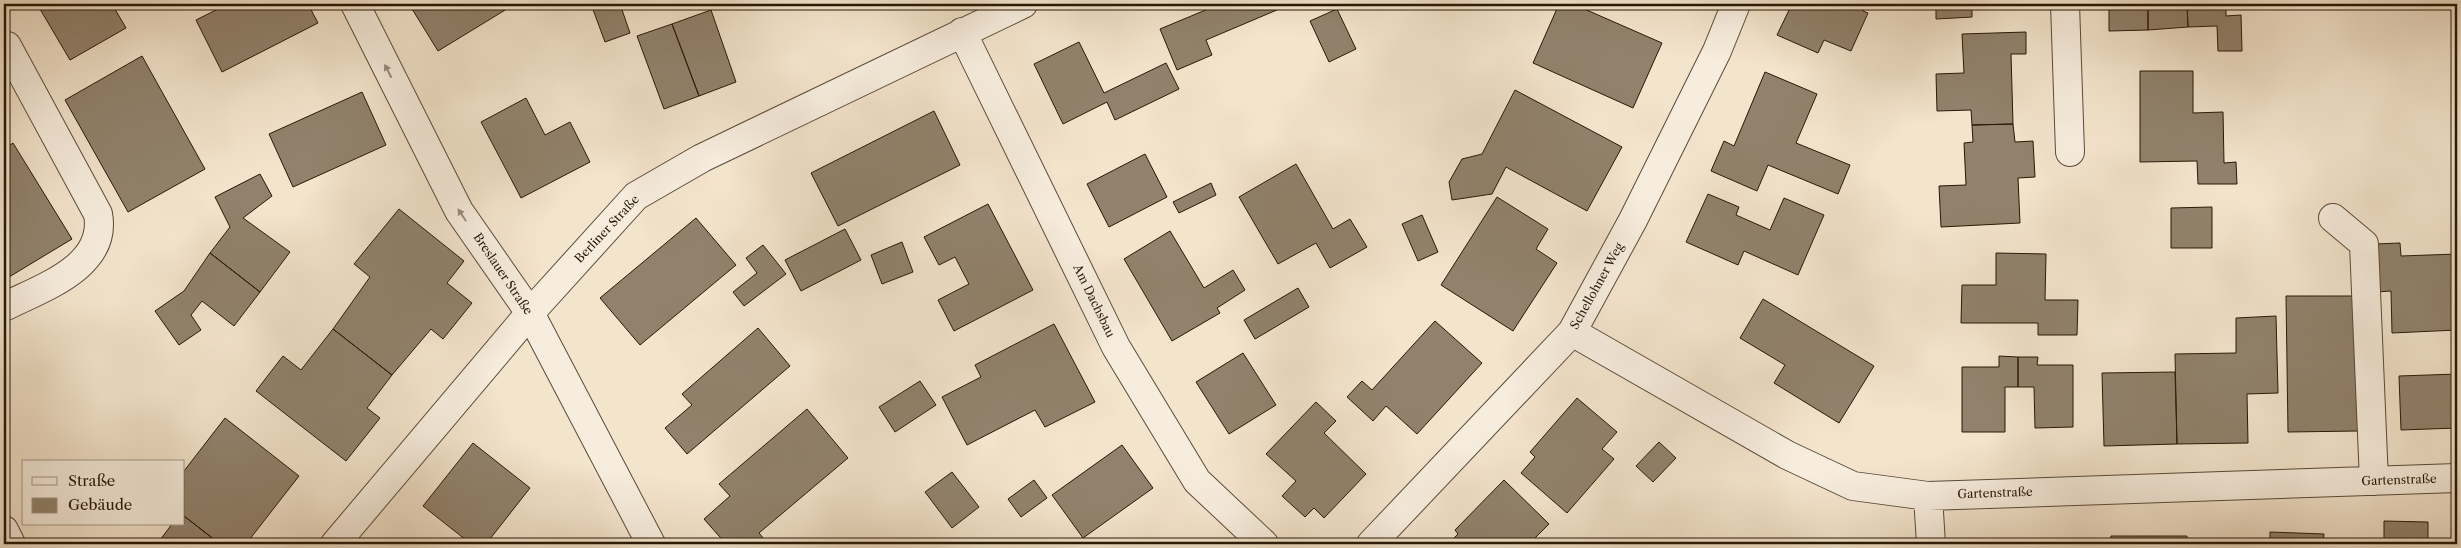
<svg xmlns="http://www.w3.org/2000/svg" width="2461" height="548" font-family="'Libre Caslon Text',serif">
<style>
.building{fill:#91826d;stroke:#271807}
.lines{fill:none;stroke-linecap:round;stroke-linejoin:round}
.minor-casing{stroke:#5a4b38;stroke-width:30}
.minor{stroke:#f7edde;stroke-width:28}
.oneway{fill:#998d7d}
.labels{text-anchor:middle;stroke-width:4;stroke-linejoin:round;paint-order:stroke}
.street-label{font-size:12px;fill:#271807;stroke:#f7edde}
</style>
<rect width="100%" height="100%" fill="#f3e4cc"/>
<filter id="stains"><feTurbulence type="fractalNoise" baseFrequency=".004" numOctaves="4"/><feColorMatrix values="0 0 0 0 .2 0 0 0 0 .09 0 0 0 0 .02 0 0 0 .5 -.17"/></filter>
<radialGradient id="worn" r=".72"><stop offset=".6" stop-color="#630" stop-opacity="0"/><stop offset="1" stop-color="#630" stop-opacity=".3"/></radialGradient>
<path class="building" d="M37 4H112L126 28 70 60Z
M228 4H308L318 23 222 72 196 20Z
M409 4H515L438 51Z
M591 4H620L630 33 605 42Z
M1220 4H1291L1206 40 1212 55 1177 70 1160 29Z
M1559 4H1573L1662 43 1633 108 1533 63Z
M1792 4H1866L1863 11 1868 13 1851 51 1824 40 1818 53 1777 35Z
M1936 4H1972V17L1936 19Z
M2109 4H2148V30L2109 31Z
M2148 4H2187L2188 27 2148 30Z
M2187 4H2226V16L2241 15 2242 51H2218L2217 26 2188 27Z
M1337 9 1356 49 1329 62 1310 21Z
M711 10 736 82 699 96 672 24Z
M672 24 699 96 664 109 637 36Z
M2026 32V54H2011L2013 124 1972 125 1971 110 1937 111 1936 74 1964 73 1962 34Z
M1079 42 1104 93 1166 63 1179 89 1115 120 1107 102 1063 124 1034 64Z
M142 56 205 169 128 212 65 100Z
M2140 71H2193V113L2223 112 2224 163 2236 162 2237 184H2198L2197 161 2140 162Z
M1765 72 1817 94 1796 143 1850 165 1838 194 1768 165 1757 191 1711 171 1724 141 1734 146Z
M1515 90 1622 147 1587 211 1506 167 1492 194 1452 200 1449 182 1462 159 1482 154Z
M362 92 386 145 293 187 269 134Z
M526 98 545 135 570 122 590 162 521 198 481 122Z
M934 111 960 165 838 226 811 173Z
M2013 124 2015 142 2033 141 2035 177 2018 178 2020 223 1941 227 1939 186 1966 185 1964 143 1973 142 1972 125Z
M13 143 72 239 4 280V149Z
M1145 154 1167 197 1109 227 1087 184Z
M1296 164 1333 229 1350 219 1367 247 1330 268 1316 243 1278 264 1239 197Z
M260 174 272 196 243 218 290 252 260 292 210 253 230 227 215 197Z
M1211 183 1216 195 1179 213 1173 202Z
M1708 194 1739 207 1736 215 1770 230 1784 198 1824 215 1798 275 1744 251 1738 265 1686 242Z
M1497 197 1548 229 1536 249 1557 263 1513 331 1441 285Z
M988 204 1033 290 954 331 938 300 969 284 955 257 939 265 924 237Z
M2212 207V248H2171V208Z
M399 209 464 261 447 283 472 303 443 339 431 329 392 375 333 329 370 277 354 264Z
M1422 215 1438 252 1418 261 1402 224Z
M696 218 736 265 640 345 600 298Z
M845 229 861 260 801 291 785 260Z
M1170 231 1204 288 1233 270 1245 290 1217 308 1220 313 1172 341 1124 259Z
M902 242 913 272 882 284 871 255Z
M2400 243 2401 256 2457 254V330L2392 333 2391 291 2377 292 2376 244Z
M763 245 786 274 744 306 733 292 757 273 746 258Z
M210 253 260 292 234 326 202 301 191 315 201 330 179 345 155 311 184 291Z
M1996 253 2046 254 2045 300H2078L2077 335H2038V323H1961L1962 285H1996Z
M1298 288 1309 307 1255 339 1244 320Z
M2286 296H2357L2358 431 2288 432Z
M1763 299 1874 366 1839 423 1774 383 1785 365 1740 338Z
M2276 316 2278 393 2247 394 2248 443 2177 444 2175 354 2236 353V318Z
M1435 321 1482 363 1417 434 1386 406 1373 421 1347 397 1362 381 1372 390Z
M1054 324 1095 402 1045 427 1035 410 967 445 942 397 981 377 975 365Z
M758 328 790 366 687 454 665 428 692 405 682 394Z
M333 329 392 375 367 408 380 418 346 461 256 391 283 356 301 370Z
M1243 353 1276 405 1229 434 1196 382Z
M1999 356 2018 357V387H2005V432H1962V367H1999Z
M2018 357H2038L2037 365H2073V427L2035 428 2034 387H2018Z
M2175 372 2177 444 2104 446 2102 373Z
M2457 374V428L2401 430 2399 376Z
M920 381 936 405 895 432 879 407Z
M1577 398 1617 432 1602 449 1614 459 1567 513 1521 473 1535 457 1530 452Z
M1316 402 1336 421 1324 433 1366 474 1324 518 1314 508 1305 517 1282 496 1296 481 1266 454Z
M807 409 848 458 759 533 768 544H726L704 519 730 496 719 484Z
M225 418 299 476 246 544H220L184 516V471Z
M1659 442 1676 458 1653 482 1636 466Z
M473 443 530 488 486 544H471L423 506Z
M1122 445 1153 488 1083 538 1052 495Z
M952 472 979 507 952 528 925 492Z
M1034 480 1047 498 1021 517 1008 499Z
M1504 480 1549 524 1529 544H1448L1458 534 1455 530Z
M184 516 220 544H157L172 524H184Z
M2384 521 2428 522V543L2441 544H2384Z
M2270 532 2324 534 2323 544H2270Z
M2111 536H2187V544H2110Z"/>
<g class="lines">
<g class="minor-casing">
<path id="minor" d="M355 4 459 211 530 313 651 544
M2065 4 2070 152
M962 32 1116 347 1197 481 1264 544
M2333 218 2364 244 2374 481
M4 307C41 288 108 267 98 214L7 46
M1572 332 1787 455 1853 486 1928 496 2457 478
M1928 496 1931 544
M4 530 11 544
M335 544 530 313 636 196 702 158 1023 4
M1371 544 1572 332 1633 220 1717 51 1736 4"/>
</g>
<use href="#minor" class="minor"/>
</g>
<defs><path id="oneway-solid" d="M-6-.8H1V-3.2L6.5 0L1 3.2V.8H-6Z" transform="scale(1.25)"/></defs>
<g class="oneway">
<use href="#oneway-solid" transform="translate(388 71) rotate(-117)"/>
<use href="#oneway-solid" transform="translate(462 215) rotate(-123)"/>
</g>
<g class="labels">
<g class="street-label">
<text transform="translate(607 229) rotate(-47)" y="4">Berliner Straße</text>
<text transform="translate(503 274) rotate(56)" y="4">Breslauer Straße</text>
<text transform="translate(1597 286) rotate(-61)" y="4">Schellohner Weg</text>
<text transform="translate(1094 301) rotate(64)" y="4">Am Dachsbau</text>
<text transform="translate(2399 480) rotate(-2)" y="4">Gartenstraße</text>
<text transform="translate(1995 493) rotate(-2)" y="4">Gartenstraße</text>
</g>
</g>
<rect width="2461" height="548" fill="none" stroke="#f3e4cc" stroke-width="20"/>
<rect x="5" y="5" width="2451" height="538" fill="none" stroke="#271807" stroke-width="2.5"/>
<rect x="10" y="10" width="2441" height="528" fill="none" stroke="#271807"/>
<rect x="22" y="460" width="162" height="65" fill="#f7edde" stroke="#a49888"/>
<rect x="32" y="477" width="25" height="8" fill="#f7edde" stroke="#a49888"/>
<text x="68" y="486" font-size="15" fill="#271807">Straße</text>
<rect x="32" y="498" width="25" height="15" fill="#91826d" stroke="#a49888"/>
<text x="68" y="510" font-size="15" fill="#271807">Gebäude</text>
<rect width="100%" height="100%" filter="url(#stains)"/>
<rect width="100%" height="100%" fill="url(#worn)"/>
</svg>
